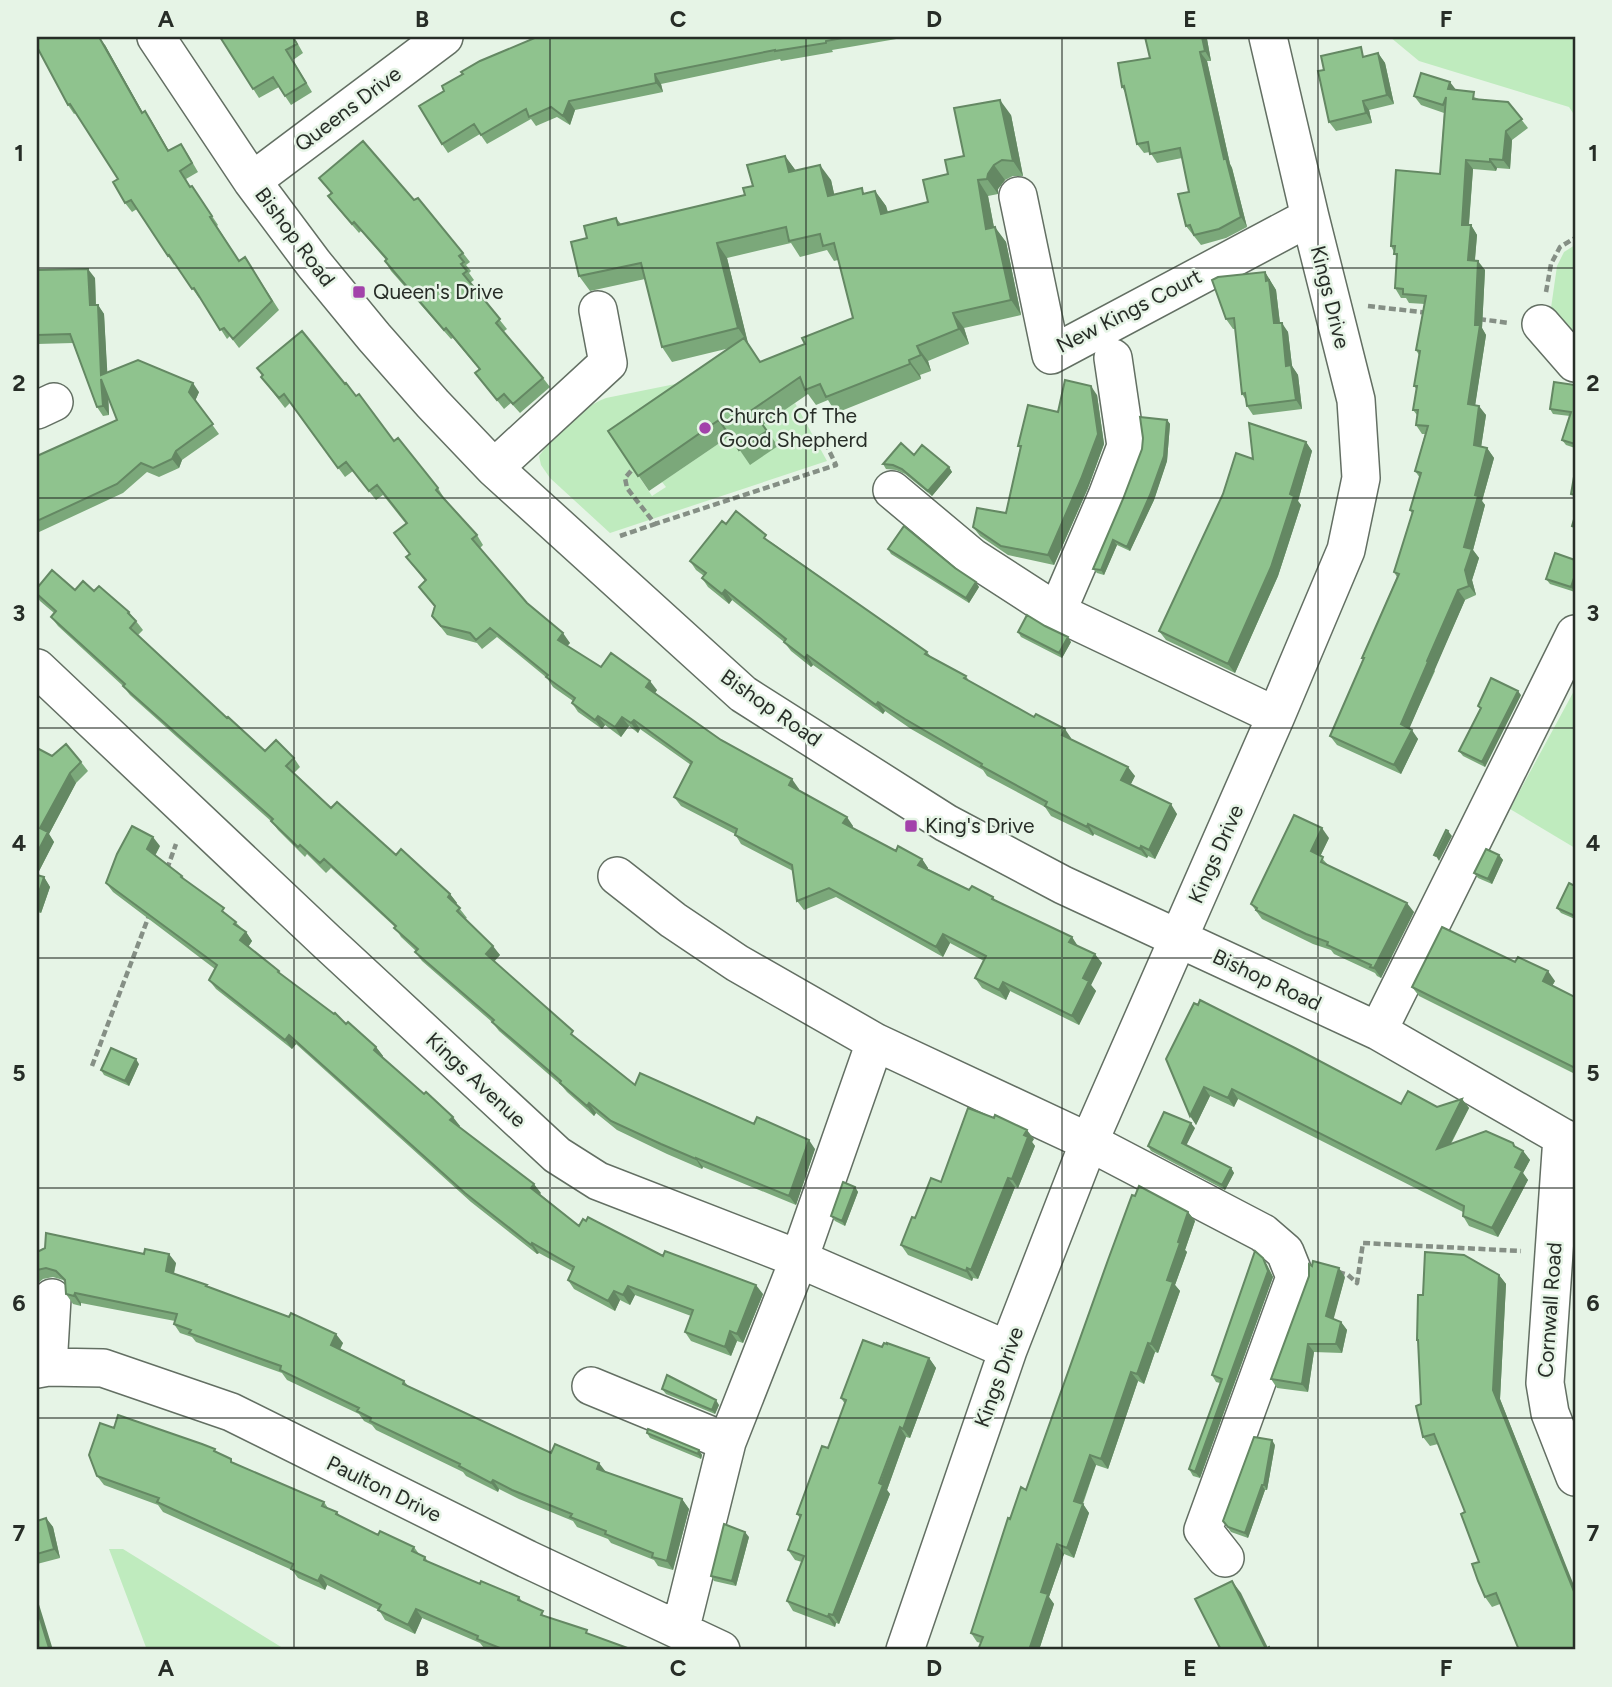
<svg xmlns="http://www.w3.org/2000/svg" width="1612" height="1687" font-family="Figtree,sans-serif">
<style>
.green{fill:#bfebbe}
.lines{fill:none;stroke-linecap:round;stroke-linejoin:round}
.minor-casing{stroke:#636f63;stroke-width:40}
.path{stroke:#858f85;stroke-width:4.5;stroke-dasharray:7 3.5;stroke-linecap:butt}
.minor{stroke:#fff;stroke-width:37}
.wall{fill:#7ba87a;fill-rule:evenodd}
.shaded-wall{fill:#648863}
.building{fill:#8fc38e;stroke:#648863;stroke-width:2}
.grid{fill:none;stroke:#272d27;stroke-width:2;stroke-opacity:0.55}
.poi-dot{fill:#a242aa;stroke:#e6f4e6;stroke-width:2.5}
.labels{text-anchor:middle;stroke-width:5;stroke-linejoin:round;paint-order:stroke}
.street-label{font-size:21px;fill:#272d27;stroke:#e6f4e6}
.poi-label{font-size:21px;fill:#272d27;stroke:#e6f4e6;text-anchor:start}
.neatline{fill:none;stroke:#272d27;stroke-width:2.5}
.grid-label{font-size:23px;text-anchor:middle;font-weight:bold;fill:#272d27}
</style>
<rect width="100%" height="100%" fill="#e6f4e6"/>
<path class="green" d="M1390 37H1575V116L1569 107 1419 61Z
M1575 245V347L1549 322 1557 266 1564 252Z
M725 374 614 439 652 496 666 487 662 482 730 436 750 464 777 446 763 425 795 403 827 461 610 533 550 478 541 465 539 456C559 431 576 410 606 398Z
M1575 689V848L1510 809Z
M109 1549H123L286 1650H147Z"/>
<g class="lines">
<g class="minor-casing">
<path id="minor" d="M156 37 252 181 314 264 374 337 433 404 494 468 743 694 946 823 1063 885 1378 1031 1562 1137 1575 1143
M252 181 444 37
M1018 196 1051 355 1310 217
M1541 324 1575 363
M37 410 54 402
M494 468 608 363 598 310
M892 490 972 557 1057 612 1276 716
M1057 612 1107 496 1126 446 1113 358
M37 668 326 941 557 1155 598 1181 799 1259 1008 1350
M617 876 673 920 737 963 875 1042 1089 1142 1263 1233 1285 1252 1295 1277 1203 1530 1225 1558
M1378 1031 1575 634
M1562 1137 1545 1383 1550 1413 1575 1477
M48 1367 52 1298
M37 1369 48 1367 103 1368 231 1412 527 1559 721 1650
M591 1386 727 1442
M680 1631 727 1442 799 1259 875 1042
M905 1650 1008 1350 1089 1142 1276 716 1346 550 1361 478 1356 400 1310 217 1268 37"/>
</g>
<path class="path" d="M1546 292 1551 264 1560 247 1575 238
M1368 306 1429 313
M1479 319 1509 323
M631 471 625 478 627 488 655 524 836 465 823 438
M620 536 655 524
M167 869 176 844
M92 1066 150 913
M1338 1272 1348 1275 1357 1283 1363 1243 1521 1251"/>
<use href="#minor" class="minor"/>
</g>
<path class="wall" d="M220 37H294L303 53 293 60 312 92 291 105 279 87 259 98Z
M537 37H908L832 50 833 52 781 61 780 59 661 84 663 92 575 110 570 125 557 117 536 126 531 119 487 144 480 134 448 153 442 144Z
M1145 37H1209L1210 38 1207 39 1211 61H1207L1230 164 1232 168 1247 227 1226 238 1201 245 1186 226 1189 192 1182 158 1157 163 1150 152 1144 153 1137 144 1125 92 1122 87 1150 58Z
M105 45 143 113 151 120 169 151 187 153 198 172 186 179 190 187 192 186 218 225 217 226 239 261 245 257 279 310 239 348 230 336 227 339 200 297 199 298 175 264 174 265 137 209 132 212 125 203 118 179 76 113 74 114 68 105Z
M1378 53 1385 63 1394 104 1369 110 1372 123 1336 131 1329 122 1324 70Z
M1456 90 1479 99 1508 102 1528 128 1512 140 1510 169 1497 168 1496 171 1473 169 1469 225H1471L1477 235 1475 260 1485 270 1482 328 1486 335 1475 405 1486 415 1481 447 1487 448 1494 458 1482 501 1485 505 1473 550 1479 558 1472 580 1476 595 1465 600 1434 670 1435 671 1409 728 1418 739 1401 774 1337 745 1330 736 1364 660 1362 658 1397 577 1394 572 1412 513 1410 510 1420 478 1415 471 1425 434H1422L1416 425 1417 415 1413 410 1417 390 1414 386 1419 355 1416 350 1425 304 1409 303 1406 298H1401L1395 288 1397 258 1391 246 1440 174 1444 113 1421 105 1414 96Z
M1011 115 1023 176H1013L1005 180 998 189V194L988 196 994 227 1006 242 1021 315 964 328 969 344 928 361 931 371 920 375 921 379 836 413 828 400 816 405 808 394 763 425 778 446 750 465 730 436 649 491 608 431 730 348 672 362 662 347 645 279 590 291 579 276 616 218 621 224 745 195 785 156 796 171 831 180 834 194 866 193 875 191 886 206 888 212 928 202 948 174 964 156ZM791 243 800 257 827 250 834 261 838 260 853 318 805 344 760 362 748 344 727 258Z
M319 178 414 200 463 253 470 262 466 265 471 271 469 273 474 280 470 283 507 329 503 332 543 378 550 387 520 413 511 403 504 409 475 373 479 369 453 338 451 339 391 271 385 261 386 260 361 231 359 233 335 205 328 196 331 193Z
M37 270 95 278 96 305H98L104 314 107 373 199 392 195 401 219 434 182 460 179 468 159 477 147 472 123 493 37 533V456L117 420 108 397 109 415 103 416 97 407 73 343 37 344Z
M1265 272 1276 290 1280 323 1288 332 1292 366 1298 375 1302 409 1253 415 1247 406 1246 400 1242 394 1235 329H1233L1226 319Z
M257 368 345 384 394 441 438 488 444 498 477 535 483 545 480 548 527 603 570 643 567 646 601 667 657 690 655 693 721 740 799 789 798 790 853 826 852 828 896 851 922 859 928 868V869L969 890 993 897 996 901 1072 937 1078 946 1102 963 1091 985 1096 991 1079 1025 1010 991 1006 1000 982 988 975 978 984 961 950 943 943 957 836 897 804 910 797 901 793 871 741 844 735 834 681 806 674 797 691 765 640 729 638 733 629 726 621 737 605 725 602 729 578 712 572 703 573 701 553 687 547 678 497 637 482 649 477 643 447 635 432 616 435 607 419 587 425 581 406 557 409 554 394 533 406 524 383 495 376 500 353 471 345 477 290 403 285 408 268 386 261 377 262 375Z
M1575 385V448L1566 445 1562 440 1570 416 1553 414 1550 409Z
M1097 395 1104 444 1088 488 1054 565 1008 555 980 536 973 527 1006 513 1020 448 1018 446 1058 412Z
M1167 420 1170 424 1167 461 1154 500 1130 551 1117 545 1104 575 1097 573 1093 569Z
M1306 442 1312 451 1298 501 1301 505 1278 576 1235 673 1166 640 1159 631 1253 459Z
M883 464 949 467 952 472 932 496 905 474 896 470 886 469Z
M726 524 771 542 927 652 931 657 966 676 969 681 1071 738V739L1135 776 1130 785 1177 814 1155 859 1148 856 1147 858 1094 834 1093 836 1051 816 1045 807 987 776 983 770 911 729 885 711 883 714 813 665 811 667 791 651 784 642 732 600 729 604 708 587 702 578 704 576 696 570 690 561Z
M888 549 955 568 979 587 969 603 891 554Z
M1555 553 1575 592 1550 584 1546 579Z
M37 588 94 591 129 612 143 630 138 635 227 718 265 751 294 758 300 767 294 773 331 808 450 894 457 903 456 904 467 918 465 919 500 955 494 962 579 1041 635 1085 754 1124 815 1149 796 1205 703 1167 702 1169 667 1154 617 1130 596 1113 594 1116 567 1092 562 1086 499 1031 492 1022 422 961 415 952 416 951 401 937 395 927 331 868 326 873 307 854 305 857 278 830 272 822 130 695 123 686 58 626 51 617 54 613 40 601 37 596Z
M1018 632 1071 642 1062 658 1021 637Z
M1521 695 1485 767 1463 756 1459 751 1480 709 1478 706Z
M37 748 52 756 81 762 88 771 76 783 49 834 54 842 37 875 44 877 50 887 41 913 37 912Z
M1329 838 1320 856 1329 866 1414 912 1381 978 1377 976 1375 973 1334 954 1331 950 1313 944 1262 919 1251 904Z
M160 846 155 856 182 876 185 880 230 917 246 932 252 941 248 947 281 975 376 1047 383 1056 382 1057 460 1126 459 1127 579 1226 663 1256 763 1294 743 1343 737 1341 731 1356 691 1341 685 1332 691 1316 635 1295 630 1305 620 1300 615 1311 574 1289 568 1280 572 1271 539 1253 537 1254 471 1202 296 1044 292 1049 216 989 209 980 215 969 113 892 106 883Z
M1499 855 1503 860 1492 884 1478 878 1474 873Z
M1575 886V919L1561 913 1557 908Z
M1555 981 1552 986 1575 997V1074L1419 996 1412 987Z
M1166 1059 1401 1104 1437 1107 1462 1099 1469 1108 1451 1144 1513 1143 1516 1147 1523 1151 1530 1160 1523 1173 1528 1180 1498 1237 1469 1226 1463 1216V1212L1238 1099 1234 1107 1210 1096 1196 1125Z
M139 1064 129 1086 104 1075 101 1070Z
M1195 1128 1186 1145 1231 1168 1234 1173 1225 1190 1151 1151 1148 1146Z
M1034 1139 1032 1142 1035 1146 1018 1188 1015 1187 978 1279 973 1278 972 1281 908 1255 901 1245 915 1218 941 1182Z
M855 1187 858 1192 845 1226 835 1221 831 1216Z
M1188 1212 1195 1221 1185 1250 1187 1252 1175 1285 1180 1291 1158 1353 1155 1352 1144 1384 1138 1381 1108 1469 1096 1465 1083 1504 1089 1513 1074 1558 1064 1554 1049 1597 1054 1604 1039 1650H978L981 1643 977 1642 971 1633 1010 1519 1026 1490Z
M37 1252 176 1263 174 1274 209 1287 343 1343 340 1350 404 1381 409 1387 551 1453 682 1499 689 1509 673 1570 658 1566 654 1560 611 1543 608 1539 577 1527 573 1521 519 1499 499 1489 498 1492 466 1476 463 1472 376 1430 372 1425 364 1421 359 1414 287 1380 282 1373 196 1342 192 1337 180 1333 174 1324 175 1321 81 1303V1306L73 1304 66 1294 65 1282 63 1280 53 1277 43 1279 37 1284Z
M1263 1258 1267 1265 1273 1277 1200 1478 1193 1476 1189 1469 1220 1383 1216 1382 1212 1375Z
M1499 1275 1506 1284 1500 1399 1563 1559 1500 1604 1492 1607 1485 1597 1479 1562 1465 1512 1438 1444 1430 1446 1423 1437 1418 1342 1417 1340 1423 1295Z
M1345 1277 1333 1319 1341 1322 1347 1330 1342 1353 1314 1352 1308 1392 1277 1388 1271 1379Z
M882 1347 929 1358 936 1368 910 1438 906 1437 887 1490 890 1494 839 1624 836 1623 835 1627 793 1611 787 1601 802 1562 795 1560 788 1550 800 1518 797 1514 828 1448 845 1404 841 1398Z
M662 1389 719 1405 715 1414 666 1394Z
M114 1428 217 1453 234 1463 324 1502 328 1508 337 1512 340 1516 378 1535 414 1547 419 1554 425 1557 428 1562 480 1584 519 1597 523 1603 547 1617 614 1644 633 1650H489L484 1648 480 1643 422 1618 415 1634 385 1620 379 1610 327 1585 325 1590 298 1578 292 1570 163 1512 158 1505 104 1485 97 1476Z
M647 1433 699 1450 702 1455 701 1459 650 1438Z
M1275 1445 1267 1490H1265L1248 1538 1231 1532 1223 1521Z
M46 1518 53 1527 60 1558 37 1564V1521Z
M749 1537 736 1586 714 1581 711 1576Z"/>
<path class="shaded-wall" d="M99 37 105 45 148 122 142 113Z
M1202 37H1205L1207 39 1211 61 1205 51Z
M1200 52 1207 61 1230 164 1232 168 1247 227 1241 217 1224 159Z
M1378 53 1385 63 1394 104 1387 95Z
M655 74 661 84 663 92 656 83Z
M1450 82 1457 91 1448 89Z
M1000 100 1011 115 1023 176 1013 161Z
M569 101 575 110 570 125 563 116Z
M1363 101 1369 110 1372 123 1366 113Z
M145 111 151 120 174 160 168 151Z
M1506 131 1512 140 1510 169 1503 160Z
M785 156 796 171 789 172Z
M1490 159 1497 168 1496 171 1490 162Z
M1466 160 1473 169 1468 234 1462 225Z
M820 165 831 180 838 211 828 196Z
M994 165 1005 180 998 189V194L987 179 988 174Z
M978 180 988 196 997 244 986 229Z
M875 191 886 206 892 229 881 214Z
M1471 225 1477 235 1474 269 1468 260Z
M995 227 1006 242 1021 315 1011 300Z
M717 243 727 258 748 343 738 328Z
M1478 261 1485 270 1482 328 1486 335 1474 413 1468 404 1475 325Z
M88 269 95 278 96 314 90 305Z
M1265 272 1276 290 1281 333 1274 323Z
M98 305 104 314 108 384 101 375Z
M953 313 964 328 969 344 959 329Z
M1282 323 1288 332 1292 366 1298 375 1302 409 1296 400 1286 366Z
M917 346 928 361 931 371 921 355Z
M909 360 920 375 921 379 910 364Z
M101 379 108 388 109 415 103 406Z
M193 383 199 392 195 401 189 392Z
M1091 386 1097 395 1104 444 1088 488 1054 565 1048 555Z
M1479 406 1486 415 1480 454 1474 445Z
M1167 420 1170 424 1167 461 1154 500 1130 551 1127 547Z
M1306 442 1312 451 1298 501 1301 505 1278 576 1235 673 1228 664 1290 494Z
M1487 448 1494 458 1482 501 1485 505 1473 550 1479 558 1472 580 1476 595 1469 586 1465 570 1464 547 1475 495Z
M176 451 182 460 179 468 172 459Z
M949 467 952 472 932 496 928 491Z
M1113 540 1117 545 1104 575 1101 570Z
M1575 575V592L1571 587Z
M976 582 979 587 969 603 966 598Z
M725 590 732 600 729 604 722 594Z
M1458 590 1465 600 1407 734 1401 724Z
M563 633 570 643 564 649 558 640Z
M1068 637 1071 642 1062 658 1059 653Z
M807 655 813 665 811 667 805 658Z
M650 681 657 690 653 696 646 687Z
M1518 691 1521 695 1485 767 1482 762Z
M878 702 885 711 883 714 876 705Z
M598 716 605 725 602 729 595 720Z
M622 717 629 726 621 737 615 727Z
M634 720 640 729 638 733 631 723Z
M1065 729 1071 738 1068 744 1062 735Z
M1412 730 1418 739 1401 774 1394 765Z
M1128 767 1135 776 1128 790 1121 780Z
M70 773 76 783 49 834 54 842 37 875V853L40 828Z
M792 779 799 789 796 795 789 785Z
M1171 804 1177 814 1155 859 1149 850Z
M847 817 853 826 850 832 843 823Z
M1088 824 1094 834 1093 836 1087 827Z
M1322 828 1329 838 1318 861 1311 851Z
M1448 831 1452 836 1439 861 1436 856Z
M153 837 160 846 153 859 147 849Z
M1141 846 1148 856 1147 858 1140 849Z
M1499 855 1503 860 1492 884 1488 879Z
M922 859 928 868 925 874 918 865Z
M44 877 50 887 41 913 37 907V898Z
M450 894 457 903 454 906 448 897Z
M1407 903 1414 912 1381 978 1374 968Z
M246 932 252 941 246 950 240 940Z
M943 934 950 943 943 957 936 947Z
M1072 937 1078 947 1069 942Z
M493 946 500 955 492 963 486 954Z
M1095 954 1102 963 1091 985 1096 991 1079 1025 1072 1016 1083 978Z
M1548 971 1555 981 1549 991 1543 981Z
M1003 982 1010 991 1006 1000 999 990Z
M289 1035 296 1044 292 1049 285 1040Z
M376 1047 383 1056 380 1059 374 1050Z
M136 1059 139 1064 129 1086 125 1081Z
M1204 1087 1210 1096 1196 1125 1190 1116Z
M1232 1089 1238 1099 1234 1107 1228 1098Z
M1462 1099 1469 1108 1443 1158 1437 1149Z
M589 1103 596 1113 594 1116 587 1106Z
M453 1117 460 1126 457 1130 450 1120Z
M1191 1123 1195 1128 1185 1148 1182 1143Z
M1027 1130 1034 1139 1032 1142 1035 1146 1018 1188 1012 1179 1024 1135Z
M809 1140 815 1149 796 1205 789 1196Z
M1523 1151 1530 1160 1523 1173 1528 1180 1498 1237 1492 1228 1515 1167Z
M696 1158 703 1167 702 1169 696 1159Z
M1231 1168 1234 1173 1225 1190 1222 1185Z
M1008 1178 1015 1187 978 1279 971 1270Z
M534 1184 541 1193 538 1197 531 1188Z
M855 1187 858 1192 845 1226 842 1221Z
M1188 1212 1195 1221 1185 1250 1187 1252 1175 1285 1180 1291 1158 1353 1151 1344 1167 1280 1178 1242Z
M532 1243 539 1253 537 1254 531 1245Z
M169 1254 176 1263 172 1280 166 1271Z
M1263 1258 1267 1265 1273 1277 1200 1478 1195 1472Z
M967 1268 973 1278 972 1281 966 1271Z
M1339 1268 1345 1277 1332 1325 1326 1316Z
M1499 1275 1506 1284 1500 1399 1575 1588V1594L1493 1390Z
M756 1285 763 1294 743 1343 737 1334Z
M628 1286 635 1295 630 1305 623 1295Z
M614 1291 620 1300 615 1311 608 1301Z
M75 1293 81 1303V1306L74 1296Z
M1341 1322 1347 1330 1342 1353 1336 1344Z
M730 1331 737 1341 731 1356 725 1347Z
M336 1334 343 1343 337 1354 331 1345Z
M1148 1343 1155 1352 1144 1384 1137 1374Z
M1308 1344 1314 1352 1308 1392 1302 1384Z
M929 1358 936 1368 910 1438 903 1429Z
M1131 1372 1138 1381 1108 1469 1101 1459Z
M716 1400 719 1405 715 1414 712 1410Z
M900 1427 906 1437 887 1490 890 1494 839 1624 833 1615Z
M1272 1440 1275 1445 1267 1490 1264 1485Z
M699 1450 702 1455 701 1459 698 1454Z
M1090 1455 1096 1465 1080 1510 1074 1501Z
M599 1463 606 1472 597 1469Z
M493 1480 499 1489 498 1492 491 1483Z
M1262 1485 1265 1490 1248 1538 1245 1533Z
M682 1499 689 1509 673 1570 667 1561Z
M1083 1504 1089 1513 1074 1558 1067 1548Z
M46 1518 53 1527 60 1558 54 1549Z
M745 1532 749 1537 736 1586 732 1581Z
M1057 1544 1064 1554 1049 1597 1054 1604 1039 1650H1029L1041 1592Z
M321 1575 327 1585 325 1590 318 1581Z
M1232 1581 1241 1593 1269 1650H1266Z
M37 1598 53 1650H50L49 1648 37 1609Z
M416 1609 422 1618 415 1634 408 1625Z
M829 1614 836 1623 835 1627 828 1617Z"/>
<path class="building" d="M37 37H99L142 113 145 111 168 151 181 144 192 163 180 171 190 187 192 186 212 216 210 217 239 261 245 257 272 301 233 339 224 328 220 330 194 288 192 289 169 255 168 256 131 200 125 203 113 182 118 179 70 104 68 105 37 47Z
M220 37H293L297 44 286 50 306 83 285 96 273 77 253 89Z
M537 37H848L826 41V43L775 51V50L655 74 656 83 569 101 563 116 551 107 529 117 526 109 481 135 474 124 442 144 419 106 444 91 442 86 463 74 461 72 480 61Z
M1145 37H1202L1205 51 1200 52 1224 159 1226 158 1241 217 1219 229 1194 235 1190 225 1186 226 1178 194 1189 192 1180 148 1150 154 1148 142 1137 144 1124 86 1122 87 1118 63 1150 58Z
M1361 47 1363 57 1378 53 1387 95 1363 101 1366 113 1329 122 1318 71 1324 70 1321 56Z
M1421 73 1450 82 1448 89 1474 92 1473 99 1508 102 1522 119 1506 131 1503 160 1490 159V162L1466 160 1462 225H1471L1468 260 1478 261 1475 325H1480L1468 404 1479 406 1474 445 1487 448 1475 495 1478 496 1464 547 1472 549 1465 570 1469 586 1458 590 1427 661 1428 662 1401 724 1412 730 1394 765 1330 736 1364 658H1362L1399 574 1394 572 1413 511 1410 510 1421 473 1415 471 1428 426 1416 425 1418 410H1413L1417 386H1414L1420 351 1416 350 1426 296 1403 294V289L1395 288 1397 254H1394L1395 246H1391L1396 170 1440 174 1446 97 1443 105 1414 96Z
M1000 100 1013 161 1002 160 994 165 988 174 987 179 978 180 986 229 995 227 1011 300 953 313 959 329 917 346 921 355 909 360 910 364 826 397 820 384 805 390 800 377 752 410 767 431 739 450 719 420 638 476 608 431 744 338 760 362 805 344 802 338 853 318 834 243 823 246 820 234 789 241 786 227 717 243 738 328 662 347 641 263 579 276 571 242 587 238 584 226 616 218 618 225 745 195 743 188 753 186 747 165 785 156 789 172 820 165 828 196 862 188 863 194 875 191 881 214 928 202 923 180 948 174 945 160 964 156 954 108Z
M363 141 414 200 418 198 463 253 459 256 464 262 461 264 467 271 463 274 500 319 496 323 543 378 513 404 504 394 497 400 475 373 480 369 446 328 444 330 385 261 387 259 354 222 352 224 328 196 332 193 319 178Z
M88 269 90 305H98L101 375 138 360 193 383 189 392 213 424 176 451 172 459 153 468 141 463 117 484 37 521V456L117 420 101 379 103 406 97 407 70 334 37 335V270Z
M1265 272 1266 281 1269 280 1274 323H1282L1286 366 1291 365 1296 400 1247 406 1245 393 1242 394 1234 318 1226 319 1212 280 1218 277Z
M302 331 345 384 346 383 356 396 359 394 394 441 398 438 438 488 436 490 477 535 472 539 527 603 563 633 558 640 601 667 611 653 650 681 646 687 721 740 792 779 789 785 847 817 843 823 896 851 898 846 922 859 918 865 969 890 972 886 993 897 992 899 1072 937 1069 942 1095 954 1083 978 1089 981 1072 1016 1003 982 999 990 975 978 986 956 943 934 936 947 829 888 797 901 792 865 735 835 737 829 674 797 692 762 634 720 631 723 622 717 615 727 598 716 595 720 572 703 575 698 546 677 548 675 490 628 476 640 470 633 441 626 432 616 435 606 419 587 426 580 406 557 410 554 394 533 407 523 377 485 369 491 346 462 338 468 284 394 279 398 261 377 263 375 257 368Z
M1065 380 1091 386 1098 434 1081 479 1048 555 1001 546 973 527 977 508 1006 513 1021 446H1018L1028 405 1058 412Z
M1554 382 1575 385V444L1562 440 1571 412 1550 409Z
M1140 417 1167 420 1164 456 1150 495 1127 547 1113 540 1101 570 1093 569 1123 499 1142 449 1143 438Z
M1249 423 1306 442 1290 494 1294 496 1271 567 1228 664 1159 631 1223 494 1236 453 1253 459Z
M901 443 914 455 922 445 949 467 928 491 902 469 893 465 883 464Z
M1575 471V495L1571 494Z
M736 511 766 535 764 538 927 652 925 654 966 676 964 678 1034 717 1036 714 1065 729 1062 735 1128 767 1121 780 1171 804 1149 850 1141 846 1140 849 1088 824 1087 827 1045 806 1047 802 981 766 982 764 905 719 878 702 876 705 807 655 805 658 784 642 786 639 725 590 722 594 702 578 706 573 690 561 722 521 726 524Z
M1575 516V527L1572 526Z
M904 526 955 568 976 582 966 598 888 549Z
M1555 553 1575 560V575L1571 587 1546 579Z
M52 570 75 590 83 581 94 591 99 586 129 612 128 613 136 621 130 628 227 718 228 717 265 751 276 740 294 758 286 766 331 808 337 802 396 855 401 849 450 894 448 897 460 908 457 911 493 946 486 954 573 1031 571 1034 635 1085 640 1073 754 1124 757 1117 809 1140 789 1196 696 1158V1159L661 1144 611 1121 589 1103 587 1106 560 1083 561 1081 492 1022 494 1020 415 952 418 949 394 928 396 926 324 859 320 863 300 845 298 847 271 821 273 819 123 686 125 684 51 617 56 611 37 594V588Z
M1027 615 1045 626 1068 637 1059 653 1018 632Z
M1491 678 1518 691 1482 762 1459 751 1481 708 1478 706Z
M66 744 81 762 70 773 40 828 48 832 37 853V748L52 756Z
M1294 815 1322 828 1311 851 1323 857 1321 862 1407 903 1374 968 1370 967 1371 965 1327 945 1328 942 1306 934 1256 910 1257 908 1251 904Z
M132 826 153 837 147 849 182 876 181 877 224 908 222 911 236 922 234 924 246 932 240 940 279 971 278 972 334 1014 335 1013 346 1024 348 1022 376 1047 374 1050 424 1094 426 1092 453 1117 450 1120 534 1184 531 1188 579 1226 583 1219 586 1221 588 1217 663 1256 665 1251 756 1285 737 1334 730 1331 725 1347 685 1332 693 1310 628 1286 623 1295 614 1291 608 1301 568 1280 574 1267 532 1243 531 1245 465 1193 289 1035 285 1040 209 980 217 965 106 883 117 854Z
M1446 830 1448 831 1436 856 1434 855Z
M1486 849 1499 855 1488 879 1474 873Z
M37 875 44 877 37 898Z
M1569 883 1575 886V916L1557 908Z
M1442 927 1515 962 1518 957 1548 971 1543 981 1575 997V1068L1412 987Z
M1200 1000 1295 1048 1401 1104 1408 1091 1437 1107 1462 1099 1437 1149 1486 1131 1513 1143 1514 1146 1523 1151 1515 1167 1522 1171 1492 1228 1463 1216 1464 1206 1232 1089 1228 1098 1204 1087 1190 1116 1166 1059 1194 1003 1198 1005Z
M111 1048 136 1059 125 1081 101 1070Z
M968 1108 994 1118 995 1115 1027 1130 1024 1135 1028 1137 1012 1179 1008 1178 971 1270 967 1268 966 1271 901 1245 912 1217 915 1218 931 1178 941 1182Z
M1164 1112 1191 1123 1182 1143 1231 1168 1222 1185 1148 1146Z
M843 1182 855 1187 842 1221 831 1216Z
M1139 1186 1188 1212 1178 1242 1180 1243 1167 1280 1173 1282 1151 1344 1148 1343 1137 1374 1131 1372 1101 1459 1090 1455 1074 1501 1083 1504 1067 1548 1057 1544 1041 1592 1048 1594 1029 1650H978L983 1637 971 1633 1008 1518 1010 1519 1021 1487 1026 1490 1108 1260 1132 1195 1135 1196Z
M46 1233 144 1254 145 1249 169 1254 166 1271 207 1285 206 1286 289 1317 291 1313 336 1334 331 1345 404 1381 403 1384 551 1453 555 1444 599 1463 597 1469 682 1499 667 1561 652 1557 653 1553 605 1534 606 1531 570 1517 572 1514 512 1490 493 1480 491 1483 459 1466 460 1464 370 1421 371 1418 357 1411 359 1408 280 1370 281 1366 189 1333 191 1330 174 1324 177 1314 75 1293 74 1296 66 1294 65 1280 56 1271 46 1268 37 1270V1252L45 1248Z
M1255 1251 1263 1258 1268 1271 1195 1472 1189 1469 1222 1379 1212 1375Z
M1425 1252 1464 1255 1499 1275 1493 1390 1575 1594V1650H1519L1496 1593 1485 1597 1478 1581 1472 1564 1479 1562 1461 1514 1465 1512 1434 1434 1423 1437 1416 1406 1421 1404 1418 1340H1417L1418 1295H1423Z
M1313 1261 1339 1268 1326 1316 1341 1322 1336 1344H1308L1302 1384 1271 1379 1309 1276V1264L1312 1266Z
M863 1340 882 1347 884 1343 887 1344V1343L929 1358 903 1429 900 1427 879 1483 883 1485 833 1615 829 1614 828 1617 787 1601 804 1556 788 1550 801 1515 797 1514 822 1446 828 1448 846 1400 841 1398Z
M667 1375 716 1400 712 1410 662 1389Z
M118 1415 202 1444 215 1449 214 1451 231 1459V1462L324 1502 322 1506 337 1512 336 1514 378 1535 380 1531 414 1547 412 1551 425 1557 424 1560 480 1584 481 1581 519 1597 518 1600 543 1611 541 1615 587 1630 586 1633 633 1650H505L477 1639 478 1636 416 1609 408 1625 378 1610 381 1605 321 1575 318 1581 291 1569 293 1564 157 1502 159 1498 97 1476 89 1455 100 1423 114 1428Z
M648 1429 699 1450 698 1454 647 1433Z
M1254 1437 1272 1440 1264 1485H1262L1245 1533 1228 1527 1223 1521Z
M46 1518 54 1549 37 1554V1521Z
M724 1524 745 1532 732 1581 711 1576Z
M1232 1581 1266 1649 1269 1647 1270 1650H1221L1195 1599Z
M37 1609 49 1648 42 1650H37Z"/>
<path class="grid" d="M294 37V1650M550 37V1650M806 37V1650M1062 37V1650M1318 37V1650M37 268H1575M37 498H1575M37 728H1575M37 958H1575M37 1188H1575M37 1418H1575"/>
<g class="poi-dot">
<rect x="352" y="285" width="14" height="14" rx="3.5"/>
<circle cx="705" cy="428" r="7"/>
<rect x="904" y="819" width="14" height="14" rx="3.5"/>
</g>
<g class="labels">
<g class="street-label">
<text transform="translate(348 109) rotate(-37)" y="7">Queens Drive</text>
<text transform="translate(295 237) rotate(53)" y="7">Bishop Road</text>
<text transform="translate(1330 297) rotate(76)" y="7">Kings Drive</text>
<text transform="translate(1129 311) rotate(-27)" y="7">New Kings Court</text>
<text transform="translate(771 708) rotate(35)" y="7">Bishop Road</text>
<text transform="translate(1216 854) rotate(-66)" y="7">Kings Drive</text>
<text transform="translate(1267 980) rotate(25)" y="7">Bishop Road</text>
<text transform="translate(476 1080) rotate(43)" y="7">Kings Avenue</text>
<text transform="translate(1550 1310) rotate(-86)" y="7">Cornwall Road</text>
<text transform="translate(999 1377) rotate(-70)" y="7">Kings Drive</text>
<text transform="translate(384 1489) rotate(26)" y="7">Paulton Drive</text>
</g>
<g class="poi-label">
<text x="373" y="299">Queen's Drive</text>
<text x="719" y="423">Church Of The<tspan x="719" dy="24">Good Shepherd</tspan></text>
<text x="925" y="833">King's Drive</text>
</g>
</g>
<rect width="1612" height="1687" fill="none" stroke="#e6f4e6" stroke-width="77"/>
<rect x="38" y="38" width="1536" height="1610" class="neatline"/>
<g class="grid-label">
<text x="166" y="27">A</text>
<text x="422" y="27">B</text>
<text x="678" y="27">C</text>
<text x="934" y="27">D</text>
<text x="1190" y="27">E</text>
<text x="1446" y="27">F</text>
<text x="19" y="161">1</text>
<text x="1593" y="161">1</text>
<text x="19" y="391">2</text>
<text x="1593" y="391">2</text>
<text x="19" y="621">3</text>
<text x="1593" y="621">3</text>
<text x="19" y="851">4</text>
<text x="1593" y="851">4</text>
<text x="19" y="1081">5</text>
<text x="1593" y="1081">5</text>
<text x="19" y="1311">6</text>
<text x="1593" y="1311">6</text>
<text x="19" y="1541">7</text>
<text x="1593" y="1541">7</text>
<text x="166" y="1676">A</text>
<text x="422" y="1676">B</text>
<text x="678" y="1676">C</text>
<text x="934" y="1676">D</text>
<text x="1190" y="1676">E</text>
<text x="1446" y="1676">F</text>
</g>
</svg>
